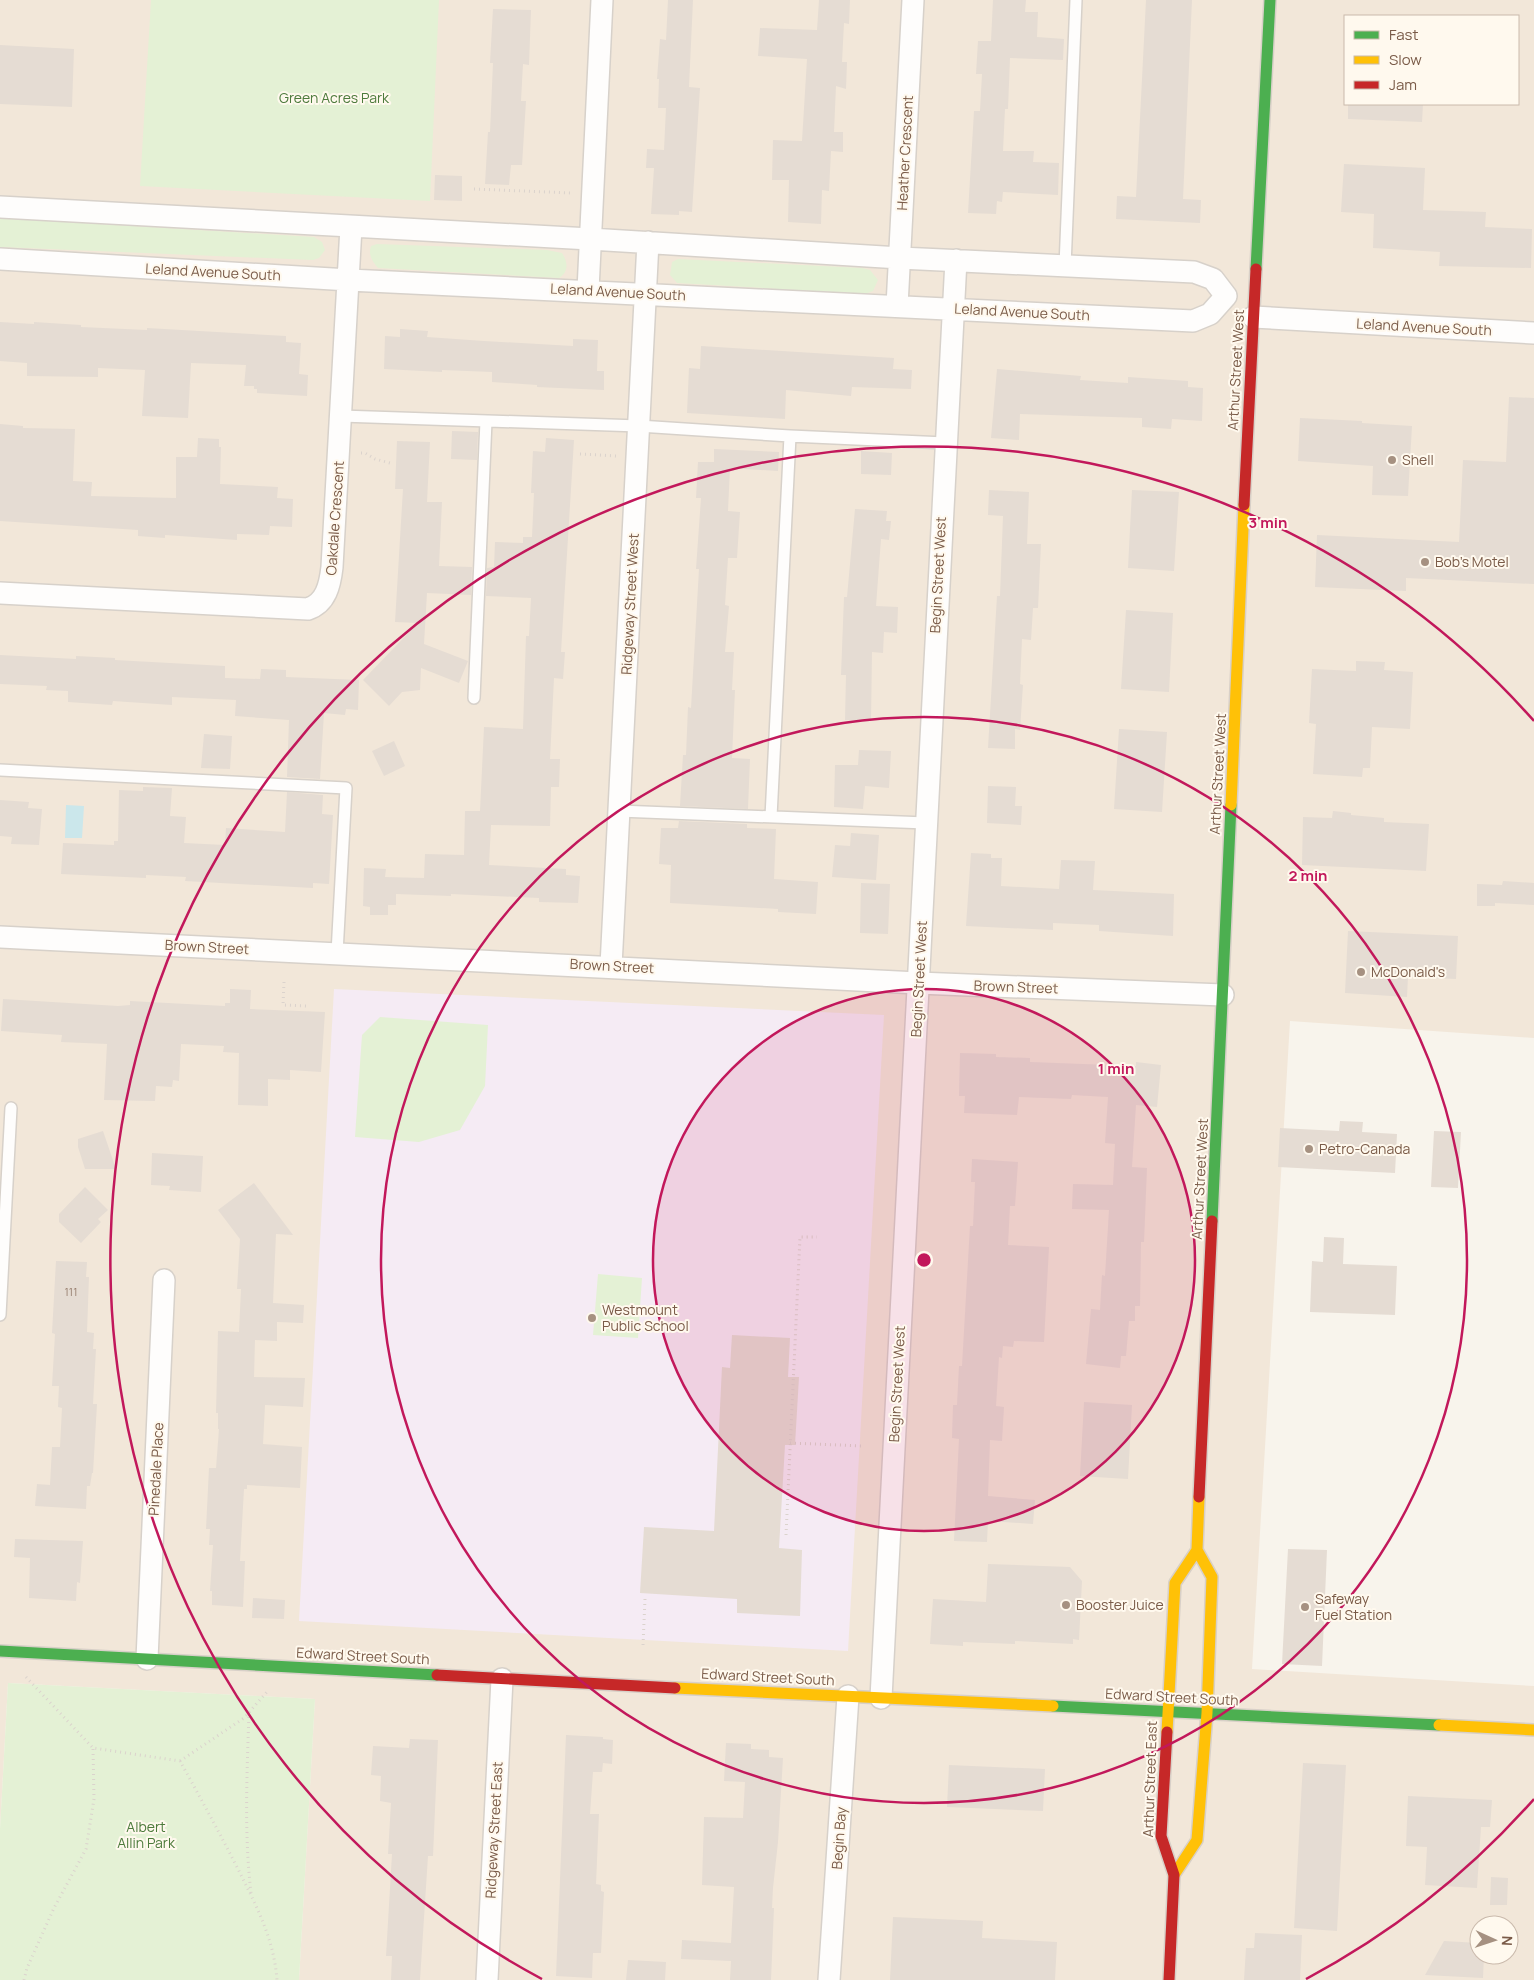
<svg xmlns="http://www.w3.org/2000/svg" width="1534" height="1980" font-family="Manrope,sans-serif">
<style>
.residential{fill:#f2e7d9;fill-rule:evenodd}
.education{fill:#f5ebf4}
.green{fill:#e4f1d5}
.water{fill:#cbe7eb}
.building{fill:#e5dcd3}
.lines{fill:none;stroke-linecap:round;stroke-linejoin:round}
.lane-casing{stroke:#d7d1ca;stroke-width:14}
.street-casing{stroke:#d7d1ca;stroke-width:24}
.fast-casing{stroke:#d8d0c8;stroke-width:14}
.slow-casing{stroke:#d8d0c8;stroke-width:14}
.jam-casing{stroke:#d8d0c8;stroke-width:14}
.path{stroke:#dbd3cd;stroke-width:3;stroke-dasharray:1 4;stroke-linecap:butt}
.lane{stroke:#fefdfc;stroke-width:11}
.street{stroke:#fefdfc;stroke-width:21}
.fast{stroke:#4caf50;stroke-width:11}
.slow{stroke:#ffc107;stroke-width:11}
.jam{stroke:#c62828;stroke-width:11}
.ring{fill:none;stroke:#c2185b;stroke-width:2.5}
.poi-dot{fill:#a69181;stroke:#fff9ee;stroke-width:2}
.labels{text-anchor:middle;stroke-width:4;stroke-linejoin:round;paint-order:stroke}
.number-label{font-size:11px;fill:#967d6d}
.park-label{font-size:14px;fill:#4d7b3c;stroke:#fff9ee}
.street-label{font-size:14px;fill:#7a5b48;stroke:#fff9ee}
.poi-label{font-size:14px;fill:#7a5b48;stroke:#fff9ee;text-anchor:start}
.centre{fill:#c2185b;stroke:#fff9ee;stroke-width:2.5}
.ring-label{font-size:15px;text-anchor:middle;font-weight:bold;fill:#c2185b;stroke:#fff9ee;stroke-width:4;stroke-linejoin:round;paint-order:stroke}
</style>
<rect width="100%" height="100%" fill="#f8f4ec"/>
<path class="residential" d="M0 0H1534V1038L1290 1021 1252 1669 1534 1686V1980H299L315 1699 8 1683 0 1829ZM1345 16H1518V104H1345ZM1479 1925H1509V1955H1479Z"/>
<path class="education" d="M334 989 884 1015 848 1651 299 1621Z"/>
<path class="green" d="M151 0H439L430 201 140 186Z
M0 218 314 237 322 242 325 250 319 258 313 260 0 247Z
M377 244 547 250 562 253C568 262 569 272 559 278L378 268C372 261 368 255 371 246Z
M678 259 862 268 870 270 878 280 873 291 865 294 677 283 670 275 672 262Z
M380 1017 488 1025 485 1086 460 1130 419 1142 355 1137 362 1035Z
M598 1274 642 1278 638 1338 593 1335Z
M8 1683 315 1699 299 1980H0V1829Z"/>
<path class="water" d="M66 805 84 806 82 838H65Z"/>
<path class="building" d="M668 0H693L689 87 700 88 692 212 679 211V215L651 214 654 168H646L647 149 664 150 666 108H658L659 79H657L660 39 666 40Z
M819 0H850L849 24 844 23 842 62H847L846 89 836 86 834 132H843V152L831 151 829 191 822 190 821 224 788 222 789 180H772L773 140 802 141 807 59 758 56 760 28 817 30Z
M993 0H1026L1025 12H1038L1037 37 1064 39 1063 60 1010 58 1008 109H1005L1003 151H1034L1033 162 1059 163 1058 195 1003 192 1002 202 997 201 996 214 968 213 974 111H980L982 74H976L978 41H991Z
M1146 0H1192L1183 199 1201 200 1200 223 1116 219 1117 196 1136 197Z
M493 9 531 10 529 65 523 64 521 101H526L522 165H511L509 185 485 184 488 132H490L493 63H490Z
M0 45 74 49 72 107 0 104Z
M1348 104H1423L1422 122 1348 119Z
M1344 164 1425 168 1423 210 1486 212 1485 227 1532 229 1531 268 1439 266 1440 252 1373 248 1374 214 1341 212Z
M435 175 462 176V201L434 200Z
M0 322 34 324V322L81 325V327L147 330V328L286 336V342L301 343 299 374 308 375 307 396 257 393V389H254V386H244L246 365 191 363 188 418 142 416 145 370 98 368V377L27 376V363L0 361Z
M400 329 428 331 427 337 484 341 573 346V339L598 340 597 371H604V390L537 387V385L492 382V372L442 370V372L384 369 385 336 400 337Z
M701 346 894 358 893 369 912 370 911 389 852 387 851 396 786 390 785 419 687 413 689 368 700 369Z
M997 369 1081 376 1080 380 1128 383V377L1188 381V387L1203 388 1202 421 1172 419 1171 429 1142 427V418L1020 414 1019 440 991 438Z
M1509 397 1534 398V584L1406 578V591L1315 587 1317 535 1459 542 1463 460 1506 462Z
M1300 418 1362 421V423L1412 426 1408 496 1372 495 1373 466 1298 461Z
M0 424 23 426V428L75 429 73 481 92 482 91 496 176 498V457H197L198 438 219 439V447H221L220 484 278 487 277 498 293 499 292 527 270 526 269 535 237 534V540L165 535V538L138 536V530L0 521Z
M452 431 478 432 477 460 451 459Z
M546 438 574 440 561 652H565L563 679 554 678 550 759H560L559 787H551L550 826 491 825 489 865 566 869V875L580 876 578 903 539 902V898L451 894V896L396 894V905H388V915H370V907L363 906 364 868 386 869 385 877 424 878 425 854 464 855 465 811H480L484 727 523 729 526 636H529L531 598 486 596 487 568 494 567 495 542 523 543V537H532L534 493H531L533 451 545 452Z
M397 441 430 442 427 502H442L439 566 472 567 471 595 427 593 424 644 468 661 459 683 421 668 420 690 402 692 389 706 363 680 418 623 395 622 403 489H395Z
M714 449 779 452 778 471 730 468 728 511 740 512 737 558H728L725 605 729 606 725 652H734L732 690H735L732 758 750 759 748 809 680 806 683 755H686L688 707 691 708 699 569H696L701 498H696L698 462H714Z
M861 451 892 453 891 475 861 474Z
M989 490 1029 492 1027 544H1041L1038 608H1033L1031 640 1022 639 1020 684 1023 685 1020 730 1015 729V749L988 748 997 596H1000L1003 516 988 515Z
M1132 490 1179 492 1174 571 1128 568Z
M855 509 887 511 886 521H891L889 540 881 539 876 606 898 607 897 633 884 632 883 653 872 652 871 721 845 720 846 675H841L844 597H847Z
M1126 610 1173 613 1169 692 1121 689Z
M0 655 76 659V656L115 658V660L225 666V678L260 679 261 669 286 670V677L359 680 358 710 346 709 345 715 324 713 320 779 287 777 289 720 235 716 236 700 172 697V705L113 701 112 705 68 702V691L46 690 47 686 0 684Z
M1356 661 1385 662 1384 670 1413 672 1410 729 1372 727 1370 768H1363L1362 777 1313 774 1316 724 1309 723 1312 669 1356 671Z
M1119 729 1167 732 1162 812 1114 809Z
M204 734 232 736 230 769 201 768Z
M394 741 405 766 384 776 372 751Z
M859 750 891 751 889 788 865 786 863 809 834 807 835 765H858Z
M988 786 1016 787 1015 806H1022L1021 825 987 823Z
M143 787 172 788 170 816 186 817 184 843 225 845 226 828 285 832 287 792 323 795 322 814 333 815 329 884 313 883V888L185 881 186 877 146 875V878L61 874 63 843 114 845V841H118L119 790 143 791Z
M0 800 29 802 28 808 42 809 39 845 11 844 12 837 0 836Z
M1333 811 1351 813V815L1384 818V822L1429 824 1426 871 1302 865 1303 817 1332 818Z
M679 821 747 824V828L776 829 774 879 818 882 816 914 778 912V909L670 903 671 865 659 864 661 828H678Z
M851 833 879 835 876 880 832 877 835 845 850 846Z
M971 853 991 854V858H1002L1001 886 1059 889 1061 860 1095 861 1093 890 1174 894 1173 936 1099 931V925L1053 923V930L966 926Z
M1503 881 1534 883V905L1495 903V906H1477V884L1502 885Z
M861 883 890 884 888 934 860 933Z
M1348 931 1458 936 1456 979 1408 977 1407 997 1345 993Z
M230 989 251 990 250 1009 325 1012 321 1072 290 1070V1080L268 1079V1106L238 1105 239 1053 223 1052 224 1046 181 1044 179 1081 173 1080 172 1087 156 1086 155 1101 104 1100 107 1044 61 1042 62 1035 1 1031 3 999 118 1006 130 1005V1001L225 1006V1003H230Z
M960 1053 996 1054V1057L1030 1058V1062L1136 1066V1062L1161 1065 1157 1107 1136 1105 1132 1167 1147 1168 1144 1242H1141L1140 1306H1135V1321H1129L1126 1356H1121L1120 1368 1086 1364 1091 1309 1100 1310 1102 1275 1105 1276 1109 1210 1072 1209 1073 1184 1113 1185 1115 1144 1105 1143 1108 1097 1072 1095 1071 1099 1019 1097 1017 1115 964 1113 965 1096H959Z
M1340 1121 1363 1122 1362 1132 1397 1134 1395 1173 1278 1167 1280 1128 1339 1131Z
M103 1131 116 1169H85L78 1147V1139Z
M1434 1131 1461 1132 1458 1188 1431 1187Z
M152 1153 203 1156 201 1192 169 1190 170 1186 151 1185Z
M972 1159 1018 1162 1015 1206H1010L1008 1245 1049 1247 1044 1342 1014 1341 1013 1347 1003 1346 1002 1358 999 1357 996 1406 1004 1407 1002 1441 990 1440 988 1496 1035 1500 1033 1524 988 1521 987 1542 954 1541 959 1439 952 1438 953 1405H957L959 1366H962L970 1226H973L975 1182H971Z
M254 1183 293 1235 276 1234 273 1303 304 1305 303 1323 277 1322V1341L255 1340 254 1377 305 1378 303 1407 265 1405 263 1444 302 1447 300 1488 247 1485V1489H244L240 1561H245L243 1607 212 1605V1591H210L213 1545H209L210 1529H206L209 1468H216L219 1429H218V1413H216L218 1331 239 1332 241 1289H237L240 1239 218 1210Z
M85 1187 108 1210 98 1219 101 1222 81 1243 59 1222V1214Z
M1324 1237 1344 1238 1343 1264 1397 1266 1395 1315 1310 1312 1312 1261 1323 1262Z
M56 1261 87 1262 86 1277H89L87 1332 94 1333 93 1349H96L93 1404H97L93 1473H92L90 1486H87L86 1509 35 1506 37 1484 50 1485 52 1447H60L62 1408 58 1407 59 1386H52L55 1334 52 1333Z
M732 1335 790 1338 788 1377H799L795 1445H785L779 1548 802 1550 800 1616 737 1613V1599L640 1593 644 1527 714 1531 722 1367 730 1368Z
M1084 1402 1132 1405 1128 1479 1080 1476Z
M15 1539 83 1541 80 1583 77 1582 76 1601 29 1598 30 1558 14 1557Z
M1288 1549 1327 1550 1322 1666 1282 1664Z
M988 1564 1070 1567 1082 1581 1079 1640 1073 1639V1644L1015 1641V1644L963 1642V1646L930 1644 933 1599 986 1602Z
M253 1598 285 1600 284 1619 252 1618Z
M566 1735 603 1737V1739L613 1740 612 1764 603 1763 602 1772H593L590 1814H599L596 1884 601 1885V1891L604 1892 601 1953H593L592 1978 556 1976Z
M410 1739 438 1740 433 1856H428L420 1980H391L392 1956H386L392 1854H388L391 1803 380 1801 381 1776 371 1775 373 1746 409 1748Z
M726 1743 751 1744V1749L769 1750V1757L783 1758 778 1842 773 1888 772 1908H774L771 1980H730L731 1961 681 1959 682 1940 731 1943 734 1887 702 1885 704 1817 743 1818 745 1782 724 1781Z
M1303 1763 1346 1765 1337 1931 1294 1928Z
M949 1765 1045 1769 1043 1811 947 1807Z
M1408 1796 1492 1800 1490 1827H1481L1477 1888 1425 1885 1427 1847 1406 1846Z
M1491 1877 1508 1878 1507 1905H1490Z
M893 1917 983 1921 982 1938 1057 1942 1055 1980H890Z
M1255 1933 1302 1935 1300 1980H1244L1246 1948H1254Z
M1444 1941 1479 1943V1955H1484L1483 1978 1425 1975Z
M628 1960 666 1962 665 1980H626Z"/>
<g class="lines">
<g class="lane-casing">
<path id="lane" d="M1065 266 1076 0
M341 416 639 426 790 436 945 443
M474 698 486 421
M0 770 346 788 337 953
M619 811 926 823
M771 817 790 436
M0 1315 11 1108"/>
</g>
<g class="street-casing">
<path id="street" d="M0 207 590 239 900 258 1194 272 1213 279 1226 296
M0 259 349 280 1193 321 1210 314 1226 296
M588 290 602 0
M897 306 913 0
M1253 317 1534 333
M0 593 308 609C326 603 330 585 332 567L351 227
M0 937 918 983 1223 995
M611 966 648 242
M147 1659 164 1280
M881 1698 956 260
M487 1980 502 1679
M829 1980 848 1696"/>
</g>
<g class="fast-casing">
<path id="fast" d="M1256 269 1270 0
M1212 1221 1231 805
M0 1651 437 1675
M1053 1706 1439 1725"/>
</g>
<g class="slow-casing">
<path id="slow" d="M1231 805 1244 505
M675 1688 1053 1706
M1439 1725 1534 1730
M1167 1732 1175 1583 1197 1550
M1174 1875 1197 1840 1207 1713 1212 1577 1197 1550 1199 1497"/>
</g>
<g class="jam-casing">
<path id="jam" d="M1244 505 1256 269
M1199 1497 1212 1221
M437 1675 675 1688
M1167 1732 1161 1836 1174 1875 1169 1980"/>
</g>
<path class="path" d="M474 189 572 193
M361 453H365L375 459 390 463
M580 454 617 456
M284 982 283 1005 306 1006
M790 1443 863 1446
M786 1535 800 1237H817
M643 1645 645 1599
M26 1677 93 1748 180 1761C200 1797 219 1832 238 1869 256 1905 274 1939 277 1980
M249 1712C247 1773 244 1833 251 1893
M180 1761 244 1718 267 1692
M24 1980 27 1968 54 1908 86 1849 94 1799 93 1748"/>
<use href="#lane" class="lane"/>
<use href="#street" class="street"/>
<use href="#fast" class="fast"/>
<use href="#slow" class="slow"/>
<use href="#jam" class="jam"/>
</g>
<circle cx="924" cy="1260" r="271" fill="#c2185b" fill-opacity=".12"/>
<g class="ring">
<circle cx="924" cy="1260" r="271"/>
<circle cx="924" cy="1260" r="543"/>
<path d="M1534 1799A814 814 0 0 1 1306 1979M542 1979A814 814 0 1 1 1534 721"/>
</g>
<g class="poi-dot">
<circle cx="1392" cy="460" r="5"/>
<circle cx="1425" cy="562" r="5"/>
<circle cx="1361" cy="972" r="5"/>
<circle cx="1309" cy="1149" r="5"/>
<circle cx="592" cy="1318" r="5"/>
<circle cx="1066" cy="1605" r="5"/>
<circle cx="1305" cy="1607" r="5"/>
</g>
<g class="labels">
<g class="number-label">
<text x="71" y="1296">111</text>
</g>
<g class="park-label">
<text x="334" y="103">Green Acres Park</text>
<text x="146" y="1832">Albert<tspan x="146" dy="16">Allin Park</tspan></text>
</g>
<g class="street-label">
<text transform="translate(905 153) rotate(-87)" y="5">Heather Crescent</text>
<text transform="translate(213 272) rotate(3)" y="5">Leland Avenue South</text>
<text transform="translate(618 292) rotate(3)" y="5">Leland Avenue South</text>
<text transform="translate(1022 312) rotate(3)" y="5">Leland Avenue South</text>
<text transform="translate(1424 327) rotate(3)" y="5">Leland Avenue South</text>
<text transform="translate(1236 370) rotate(-87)" y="5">Arthur Street West</text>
<text transform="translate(335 518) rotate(-86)" y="5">Oakdale Crescent</text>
<text transform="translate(938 575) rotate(-87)" y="5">Begin Street West</text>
<text transform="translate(630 604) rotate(-87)" y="5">Ridgeway Street West</text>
<text transform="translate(1218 774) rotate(-87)" y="5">Arthur Street West</text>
<text transform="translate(207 947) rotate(3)" y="5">Brown Street</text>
<text transform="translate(612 966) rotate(3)" y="5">Brown Street</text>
<text transform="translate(919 979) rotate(-87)" y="5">Begin Street West</text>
<text transform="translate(1016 987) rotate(2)" y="5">Brown Street</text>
<text transform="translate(1200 1179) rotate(-87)" y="5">Arthur Street West</text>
<text transform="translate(897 1384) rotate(-87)" y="5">Begin Street West</text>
<text transform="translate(156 1469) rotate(-87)" y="5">Pinedale Place</text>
<text transform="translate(363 1656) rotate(3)" y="5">Edward Street South</text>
<text transform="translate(768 1677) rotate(3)" y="5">Edward Street South</text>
<text transform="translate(1172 1697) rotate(3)" y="5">Edward Street South</text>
<text transform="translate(1150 1779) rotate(-88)" y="5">Arthur Street East</text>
<text transform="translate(494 1830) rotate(-87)" y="5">Ridgeway Street East</text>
<text transform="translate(839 1838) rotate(-86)" y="5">Begin Bay</text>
</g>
<g class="poi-label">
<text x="1402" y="465">Shell</text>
<text x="1435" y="567">Bob's Motel</text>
<text x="1371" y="977">McDonald's</text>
<text x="1319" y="1154">Petro-Canada</text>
<text x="602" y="1315">Westmount<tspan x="602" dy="16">Public School</tspan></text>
<text x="1315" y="1604">Safeway<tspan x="1315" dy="16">Fuel Station</tspan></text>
<text x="1076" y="1610">Booster Juice</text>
</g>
</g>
<circle cx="924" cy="1260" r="8" class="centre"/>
<g class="ring-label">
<text x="1268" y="528">3 min</text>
<text x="1308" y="881">2 min</text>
<text x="1116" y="1074">1 min</text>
</g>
<rect x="1344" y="15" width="175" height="90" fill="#fff9ee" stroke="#cabaac"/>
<rect x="1354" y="31" width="25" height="8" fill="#4caf50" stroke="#cabaac"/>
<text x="1389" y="40" font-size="15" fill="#7a5b48">Fast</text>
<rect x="1354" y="56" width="25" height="8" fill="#ffc107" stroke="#cabaac"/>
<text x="1389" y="65" font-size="15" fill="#7a5b48">Slow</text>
<rect x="1354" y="81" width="25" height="8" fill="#c62828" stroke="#cabaac"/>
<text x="1389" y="90" font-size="15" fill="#7a5b48">Jam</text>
<g transform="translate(1494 1940) rotate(93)"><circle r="24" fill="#fff9ee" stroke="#cabaac"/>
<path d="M0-4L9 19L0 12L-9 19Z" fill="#a69181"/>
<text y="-8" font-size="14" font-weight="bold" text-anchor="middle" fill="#7a5b48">N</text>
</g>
</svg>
